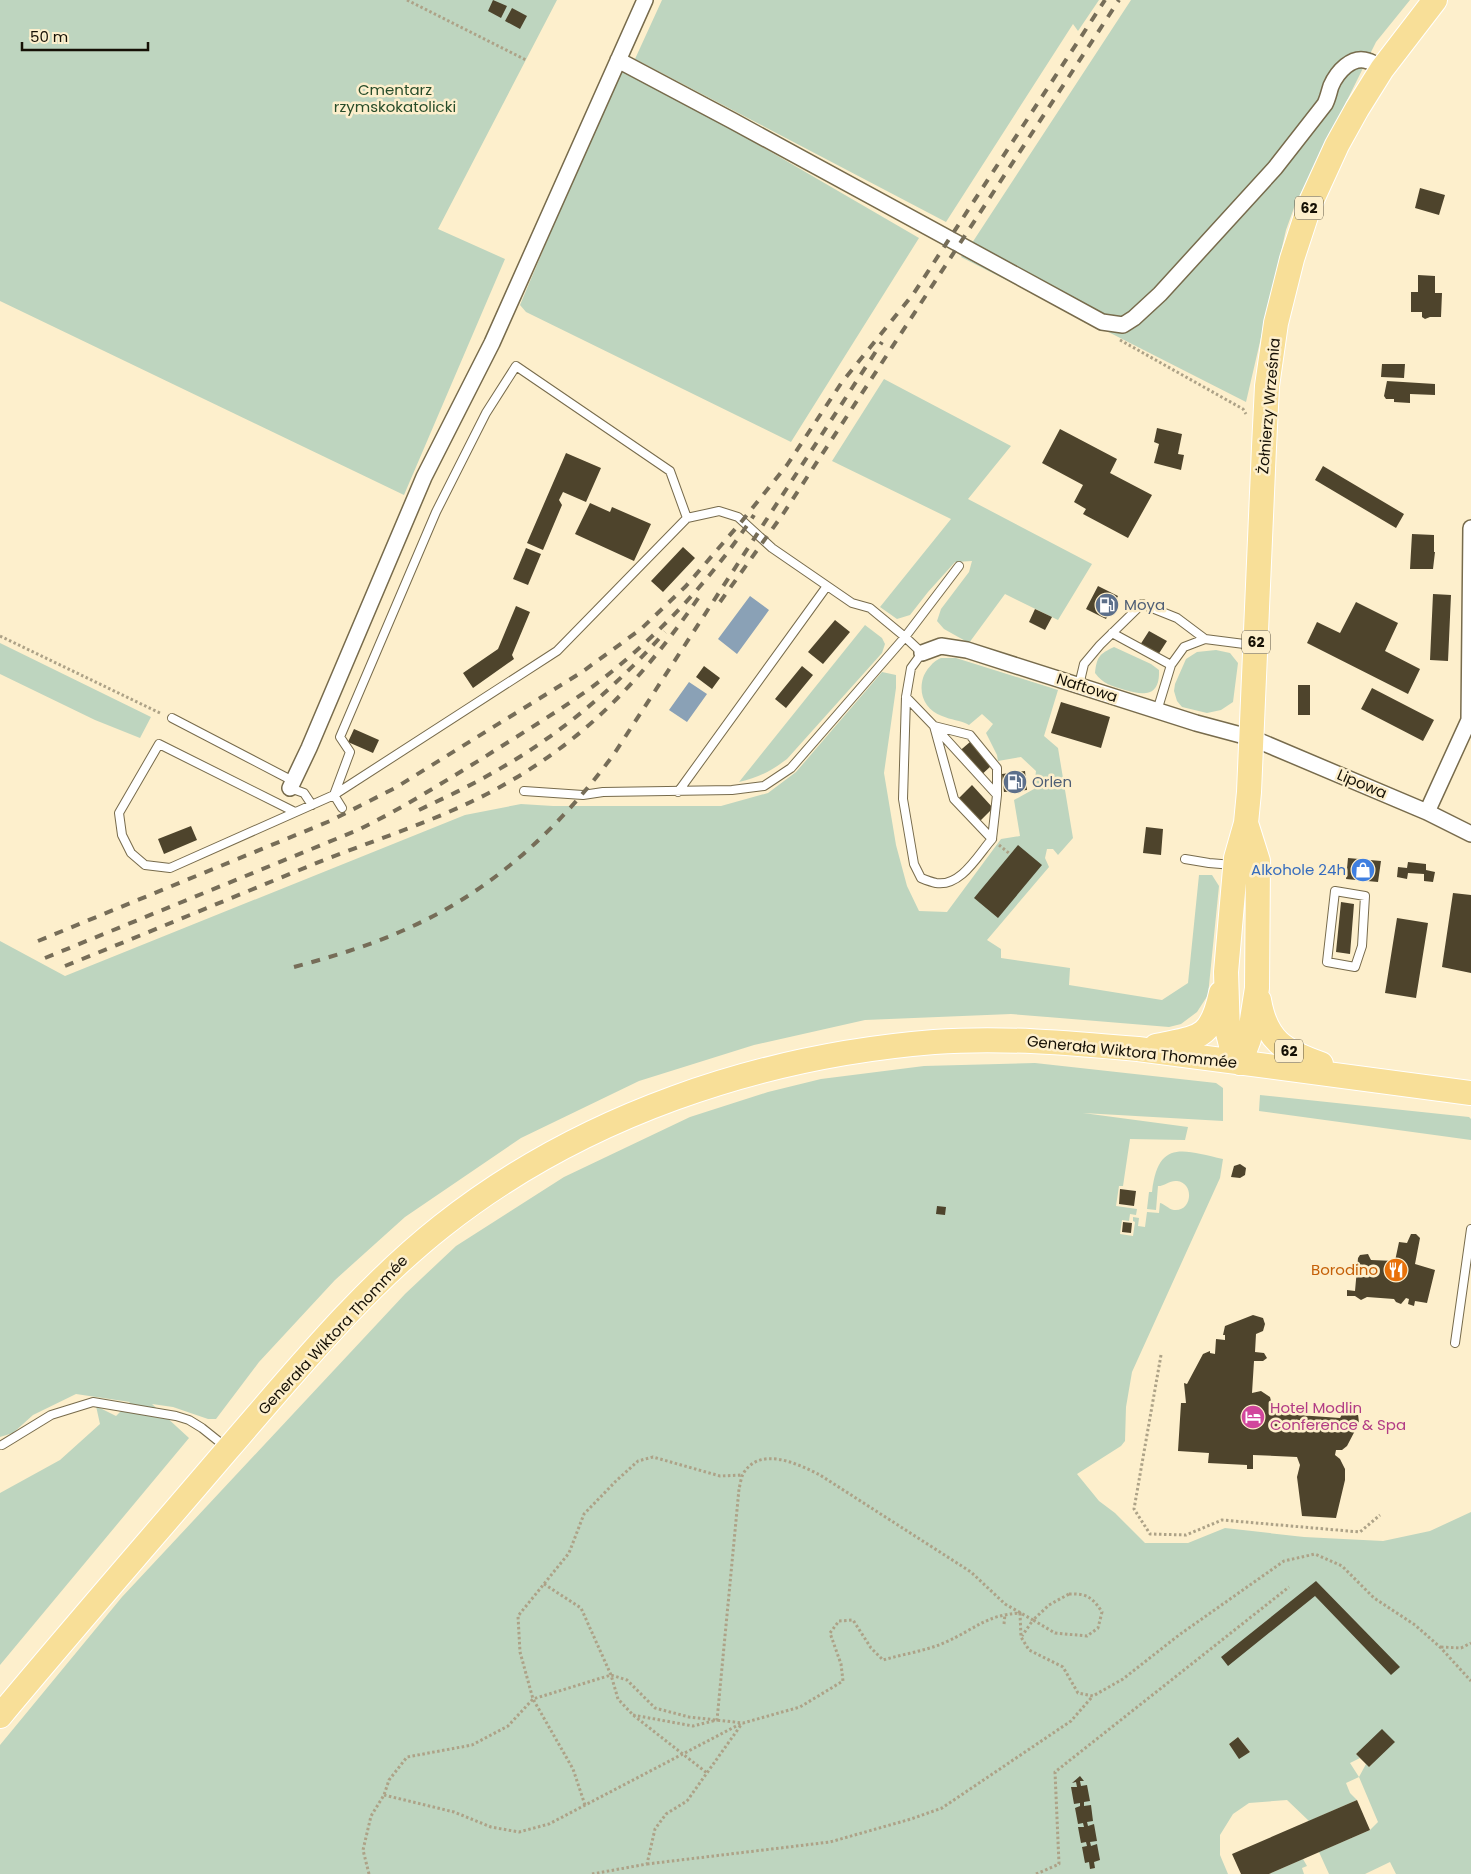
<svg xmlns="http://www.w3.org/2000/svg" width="1471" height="1874" font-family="Poppins,sans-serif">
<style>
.green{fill:#bed5bf;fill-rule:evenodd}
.water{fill:#8aa1b6}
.building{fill:#4e442c}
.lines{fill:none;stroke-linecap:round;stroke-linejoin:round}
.lane-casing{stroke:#776b4c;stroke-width:10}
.street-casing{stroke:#776b4c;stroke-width:18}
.primary-casing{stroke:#fff;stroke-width:26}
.path{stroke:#ada287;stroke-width:3;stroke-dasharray:2.5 2.5;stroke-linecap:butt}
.lane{stroke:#fff;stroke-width:8}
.street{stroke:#fff;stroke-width:15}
.primary{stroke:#f8df98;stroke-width:24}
.rail{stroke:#766d58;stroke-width:4;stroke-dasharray:9 9;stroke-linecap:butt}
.labels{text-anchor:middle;stroke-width:5;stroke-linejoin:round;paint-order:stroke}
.shield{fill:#fdefcc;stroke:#5b5341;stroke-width:1}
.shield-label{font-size:14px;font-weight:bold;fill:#151005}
.park-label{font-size:15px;fill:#274c2a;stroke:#fdefcc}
.street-label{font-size:15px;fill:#151005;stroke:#fdefcc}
.service-label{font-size:15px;fill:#4e5e75;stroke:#fdefcc;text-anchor:start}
.shop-label{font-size:15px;fill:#366cbe;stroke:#fdefcc;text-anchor:end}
.food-label{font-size:15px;fill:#c56008;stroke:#fdefcc;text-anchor:end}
.hotel-label{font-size:15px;fill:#b23c85;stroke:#fdefcc;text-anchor:start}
</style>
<rect width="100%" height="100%" fill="#fdefcc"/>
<path class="green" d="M0 0H557L438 229 505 259 404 495 0 301Z
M662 0H1099L1078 31 1073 24 946 222 635 59Z
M1131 0H1410L1376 42 1295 205 1286 230 1246 402 961 257 972 243Z
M619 70 728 127 919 238 791 442 526 312 520 305Z
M884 379 1011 446 968 499 1092 564 1058 620 1005 594 969 643 944 629 937 621 941 609 969 572 972 561 955 562 928 592 910 615 897 619 880 607 951 519 832 461Z
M865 625 882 638 885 644 882 653 787 759C771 771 758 778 739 782Z
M0 643 151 717 140 738 95 720 0 674Z
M1114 647 1151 664 1159 670C1160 696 1145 696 1125 690 1112 686 1103 684 1095 673 1097 657 1099 654 1114 647Z
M1216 650 1230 653 1238 663 1233 702 1221 710 1207 713 1182 707 1177 701 1174 691 1175 684 1186 659 1197 652Z
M941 658H956L1058 690 1044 736 1058 748 1073 838 1058 855 1053 849H1047L1045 858 1049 867 987 940 1001 949V958L1070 968 1069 985 1162 1000 1188 983 1199 875H1212L1219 886 1208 995 1197 1012 1181 1024 1169 1027 1011 1014 865 1020 754 1045 639 1081 521 1138 405 1217 335 1280 259 1362 216 1419H208L173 1407 152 1404 189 1438 0 1665V1493L60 1460 100 1424 96 1406 116 1416 130 1402 76 1394 33 1415 13 1433 0 1437V941L65 976 465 815 521 804 553 806H721L768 793 796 772 882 672 896 675V688L884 773 896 845 907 886 919 911 947 912 1001 839 1020 836 1014 800 1034 789 1036 771 1021 757 998 761 997 755 986 733 993 724 982 714 969 725C960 720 951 720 942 716 926 710 918 695 923 678 925 671 934 660 941 658Z
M1035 1063 1216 1083 1223 1088V1121L1083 1113 1188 1127 1185 1140 1130 1139 1123 1186H1119L1116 1206 1137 1209 1136 1215 1130 1214 1129 1221 1122 1220 1120 1234 1133 1236 1135 1222 1133 1221V1217L1139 1218 1138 1226 1145 1227 1147 1212 1159 1213 1160 1203C1165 1204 1168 1209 1174 1210 1192 1212 1195 1183 1177 1181 1170 1180 1165 1186 1158 1186L1156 1210 1147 1209 1149 1192H1152C1158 1139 1183 1150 1223 1159L1220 1178 1132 1372 1126 1407 1125 1441 1121 1446 1077 1474 1099 1501 1115 1513 1145 1543H1188L1225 1528 1304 1537 1383 1541 1430 1531 1471 1512V1874H1396L1390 1862 1365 1874H1329L1319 1852 1370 1830 1378 1822 1359 1777 1346 1783 1350 1793 1357 1800 1309 1821 1287 1800 1249 1803 1233 1814 1220 1835V1855L1228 1874H0V1745L122 1597 405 1294 456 1246 564 1177 690 1117 768 1092 821 1079 924 1066ZM1238 1737 1250 1752 1239 1758 1229 1744ZM1362 1749 1374 1762 1369 1767 1366 1764 1359 1777 1350 1763 1360 1758 1356 1754Z
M1260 1095 1469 1117 1471 1119V1140L1259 1111Z
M1303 1859 1307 1866 1302 1868 1304 1874H1269Z"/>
<path class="water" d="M750 596 769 610 737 654 718 639Z
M689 682 707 694 687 722 669 710Z"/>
<path class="building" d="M493 0 507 6 501 18 488 11Z
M512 8 527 16 520 29 505 21Z
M1420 188 1445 195 1439 215 1415 208Z
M1418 275 1435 276V293H1442L1441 317H1430L1425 319 1422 317V312H1411V292H1418Z
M1382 364H1405L1404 378 1381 377Z
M1387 381 1435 384V395L1410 394V403L1394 402V399H1386L1384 396Z
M1157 428 1182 434 1178 454 1184 455 1181 470 1154 463 1159 444 1154 442Z
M1060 429 1117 459 1110 473 1152 495 1128 538 1083 514 1086 509 1074 502 1083 485 1042 463Z
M566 453 601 468 586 502 563 492 559 500 562 505 543 550 527 543Z
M1323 466 1404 514 1396 528 1315 480Z
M590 503 610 512 612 507 651 524 634 561 575 534Z
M1412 534 1434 535V552H1435L1433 569H1410Z
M683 547 695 558 663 592 651 581Z
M526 548 541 554 528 585 513 579Z
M1098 586 1118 596 1106 619 1086 609Z
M1433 594 1451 595 1448 661 1430 660Z
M1356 602 1398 623 1385 651 1420 669 1408 694 1307 643 1317 622 1340 633Z
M516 606 530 612 512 655 514 659 473 688 463 673 498 649Z
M1035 609 1052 617 1045 630 1029 622Z
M835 620 850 632 823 664 808 652Z
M1149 631 1167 641 1158 655 1140 645Z
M704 666 720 678 712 689 696 677Z
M802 666 813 675 786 708 775 699Z
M1298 685H1310V715H1298Z
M1372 688 1434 720 1423 741 1361 709Z
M1061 702 1110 717 1101 748 1051 733Z
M354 729 379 740 373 753 348 742Z
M970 742 991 766 978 778 956 754Z
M1025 771 1027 790 1004 792 1002 774Z
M972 785 993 808 980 821 959 798Z
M191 826 197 840 164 854 158 839Z
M1146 827 1163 829 1161 855 1143 853Z
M1018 845 1042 865 998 918 974 898Z
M1348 858 1381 861 1378 882 1346 879Z
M1408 862 1426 864V870L1435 872 1433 882 1424 881V874L1408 873 1407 879 1397 877 1398 867 1407 868Z
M1453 893 1471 895V973L1442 967Z
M1341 902 1354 904 1350 954 1336 952Z
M1397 918 1428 923 1416 998 1385 993Z
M1240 1164 1246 1168 1245 1175 1240 1178 1231 1177 1234 1166Z
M1120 1189 1136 1191 1134 1206 1119 1204Z
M937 1206 946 1207 945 1215 936 1214Z
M1123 1222 1132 1223 1131 1233 1122 1232Z
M1411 1234H1416L1420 1238 1415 1264 1435 1270 1427 1303 1415 1301 1414 1306 1408 1304 1409 1299 1406 1298 1401 1304 1396 1302 1394 1299 1367 1297 1361 1300 1355 1296H1347V1290L1355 1291 1358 1258 1360 1255 1368 1254 1371 1260 1395 1261 1399 1242 1407 1243Z
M1253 1315 1263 1318 1265 1324 1263 1331 1256 1334 1255 1352 1264 1353 1267 1358 1263 1361H1254L1252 1393 1261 1391 1270 1397 1272 1405 1269 1413 1340 1418 1344 1411 1351 1409 1358 1414 1359 1423 1347 1446 1342 1450H1336L1335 1455 1340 1459 1345 1469V1480L1336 1518 1302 1516 1297 1477 1300 1465 1297 1457 1253 1455V1469H1247V1465L1208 1463 1209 1453 1178 1451 1181 1403H1186L1184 1383 1187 1384 1203 1354 1210 1351V1353L1215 1354 1216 1339 1225 1340V1335H1223L1225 1326Z
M1316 1581 1400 1667 1391 1675 1315 1596 1228 1666 1221 1657Z
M1382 1729 1395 1742 1369 1767 1356 1754Z
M1238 1737 1250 1752 1239 1759 1229 1744Z
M1080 1776 1084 1781H1080L1081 1786 1087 1785 1090 1801 1084 1802V1806L1091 1805 1093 1821 1087 1822 1088 1826 1094 1824 1097 1841 1090 1842 1091 1846 1097 1844 1100 1860 1094 1862 1095 1868 1090 1869 1089 1862 1085 1863 1082 1847 1087 1846 1086 1842 1081 1843 1078 1827H1084L1083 1823 1078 1824 1075 1808 1080 1806V1803L1074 1804 1071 1787H1077L1076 1782 1072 1783Z
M1357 1800 1370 1830 1269 1874H1241L1232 1854Z"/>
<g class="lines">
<g class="lane-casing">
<path id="lane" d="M687 518 670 471 516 366 486 413 436 512 340 737 350 752 334 795 557 651 687 518 719 511 738 517 772 548 852 603 870 608 905 637 922 653 911 668 906 697 903 799 914 864 921 878C926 880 931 882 936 883 961 887 978 855 992 839L954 799 934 726 906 697
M1112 633 1171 665
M1079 685 1084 664 1100 645 1142 604 1177 618 1205 639 1252 645
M1157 711 1171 665 1184 647 1205 639
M172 718 293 781
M934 726 970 735 997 768V795
M935 727 997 795 992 839
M290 788 304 793 312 805
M524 791 583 795 603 792 732 790 764 786 791 768 905 637 959 566
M678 792 827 586
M295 812 159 744 119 813 122 835 131 853 145 865 170 868 334 795 342 808
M1185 859 1209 863 1233 865
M1335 891 1365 896 1362 946 1355 967 1327 962Z
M1455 1343 1471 1229
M2 1445 51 1415 93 1402 176 1416 189 1420 202 1428 227 1448"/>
</g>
<g class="street-casing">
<path id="street" d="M618 60 733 121 1102 322 1123 325 1134 318 1160 294 1275 168 1325 104C1328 98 1329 92 1331 86 1337 72 1352 55 1368 61 1373 62 1377 66 1382 69
M922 653 941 646 967 650 1196 723 1252 738 1427 812 1471 834
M290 788 309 748 424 477 492 343 645 0
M1427 812 1469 720 1471 528"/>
</g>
<g class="primary-casing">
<path id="primary" d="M1259 1000C1266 1041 1284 1051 1321 1064
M1156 1046C1199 1037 1211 1040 1221 993
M1240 1063 1231 1045 1228 1033 1226 972 1236 858 1246 823 1249 792 1264 447 1267 386 1276 323 1292 259 1310 204 1337 145 1357 109 1382 69 1435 0
M1240 1063 1249 1039 1257 988 1258 861 1246 823
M0 1716C75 1626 152 1538 228 1449 295 1372 361 1290 442 1226 581 1116 759 1056 934 1042 1002 1037 1070 1043 1138 1049L1471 1093"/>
</g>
<path class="path" d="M407 0 526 60
M1120 340 1243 409 1246 414
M0 636 162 714
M999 845 1010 854
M1161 1355 1134 1509 1150 1534 1186 1535 1222 1520 1360 1532 1380 1515
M544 1584 581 1608 611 1675 618 1699 633 1715 707 1773
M1069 1594C1087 1593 1093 1598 1102 1612L1098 1628 1087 1636 1055 1633 1033 1620 1049 1605Z
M1004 1624 1005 1614
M1441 1647 1461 1648 1471 1643
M633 1715 693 1726 717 1720 739 1489C740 1485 741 1478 743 1474 760 1445 798 1464 820 1475L971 1572 1005 1604 1033 1620 1022 1636
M384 1795 454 1812 491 1827 519 1832 549 1824 742 1723
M585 1805 573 1769 533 1699 520 1652 518 1616 569 1553 584 1514 616 1481 638 1461 653 1457 720 1476 743 1475
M647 1864 830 1842 911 1819 942 1808 1071 1721 1092 1697
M369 1874 363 1850 371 1816 384 1795 389 1780 407 1757 472 1745 508 1726 533 1699 611 1675 627 1680 655 1708 689 1717 743 1723 800 1707 843 1681 841 1664 830 1633 839 1621 853 1620 871 1648 883 1660C903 1654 926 1651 946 1642 975 1629 986 1615 1020 1613L1021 1637 1029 1650 1063 1667 1078 1693 1093 1696 1123 1679 1179 1635 1284 1561 1315 1554 1342 1566 1374 1598 1415 1625 1440 1647 1471 1681
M592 1874 647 1864 655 1829 666 1814 687 1801 741 1725
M1036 1874 1059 1864 1055 1772 1289 1587"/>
<use href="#lane" class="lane"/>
<use href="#street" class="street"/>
<use href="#primary" class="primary"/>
<path class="rail" d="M720 602 783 514 1119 0
M419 810C444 798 470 786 494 772 559 736 616 687 665 632
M38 941 330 821 395 788 582 672 641 629 686 586 742 521 787 465 842 382 914 293 1105 0
M45 958 358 830C401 809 442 783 483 758 522 733 563 709 600 681 660 634 712 579 754 515
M65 966C152 931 238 895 324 860 378 839 434 821 485 795 580 746 639 684 699 597
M294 967C335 956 375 944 413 926 496 888 561 826 614 754L882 342"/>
</g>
<defs>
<g id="fuel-disc" transform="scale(1.25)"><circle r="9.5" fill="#5c6f8a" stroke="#fdefcc"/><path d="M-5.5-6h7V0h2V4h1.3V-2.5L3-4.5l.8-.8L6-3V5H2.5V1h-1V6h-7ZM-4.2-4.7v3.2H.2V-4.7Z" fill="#fff"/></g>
<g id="shop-disc" transform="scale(1.25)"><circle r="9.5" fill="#3f7fe0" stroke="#fdefcc"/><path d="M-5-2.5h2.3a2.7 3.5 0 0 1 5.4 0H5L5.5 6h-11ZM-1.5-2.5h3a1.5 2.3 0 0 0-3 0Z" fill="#fff"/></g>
<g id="restaurant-disc" transform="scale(1.25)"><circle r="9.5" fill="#e8710a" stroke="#fdefcc"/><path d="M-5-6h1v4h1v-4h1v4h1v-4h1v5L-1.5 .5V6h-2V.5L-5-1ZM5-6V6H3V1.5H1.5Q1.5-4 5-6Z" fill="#fff"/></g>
<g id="hotel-disc" transform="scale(1.25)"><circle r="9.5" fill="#d1479c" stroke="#fdefcc"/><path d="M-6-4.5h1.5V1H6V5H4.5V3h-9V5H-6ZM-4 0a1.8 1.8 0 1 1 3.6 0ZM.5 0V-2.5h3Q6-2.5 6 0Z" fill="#fff"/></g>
</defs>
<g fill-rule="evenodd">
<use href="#fuel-disc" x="1107" y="605"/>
<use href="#fuel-disc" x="1015" y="782"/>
<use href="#shop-disc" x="1363" y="870"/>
<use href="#restaurant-disc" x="1396" y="1270"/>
<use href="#hotel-disc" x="1253" y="1417"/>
</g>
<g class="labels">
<g class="shield">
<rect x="1295" y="196.5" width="28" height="23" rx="4"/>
<rect x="1242" y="630.5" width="28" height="23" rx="4"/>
<rect x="1275" y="1039.5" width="28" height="23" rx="4"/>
</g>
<g class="shield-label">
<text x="1309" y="213">62</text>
<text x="1256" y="647">62</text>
<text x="1289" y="1056">62</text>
</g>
<g class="park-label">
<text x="395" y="95">Cmentarz<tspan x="395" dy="17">rzymskokatolicki</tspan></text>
</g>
<g class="street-label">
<text transform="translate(1269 406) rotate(-85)" y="5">Żołnierzy Września</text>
<text transform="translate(1087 688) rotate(18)" y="5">Naftowa</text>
<text transform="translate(1362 784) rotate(23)" y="5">Lipowa</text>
<text transform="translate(1132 1052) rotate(6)" y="5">Generała Wiktora Thommée</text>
<text transform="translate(333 1335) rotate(-47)" y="5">Generała Wiktora Thommée</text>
</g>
<g class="service-label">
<text x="1124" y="610">Moya</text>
<text x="1032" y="787">Orlen</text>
</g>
<g class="shop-label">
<text x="1346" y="875">Alkohole 24h</text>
</g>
<g class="food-label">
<text x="1378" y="1275">Borodino</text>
</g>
<g class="hotel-label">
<text x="1270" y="1413">Hotel Modlin<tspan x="1270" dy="17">Conference &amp; Spa</tspan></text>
</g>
</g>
<path d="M22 42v8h126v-8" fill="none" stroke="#151005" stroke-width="2.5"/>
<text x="30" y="42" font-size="15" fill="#151005" stroke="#fdefcc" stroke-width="4" paint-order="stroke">50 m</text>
</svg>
